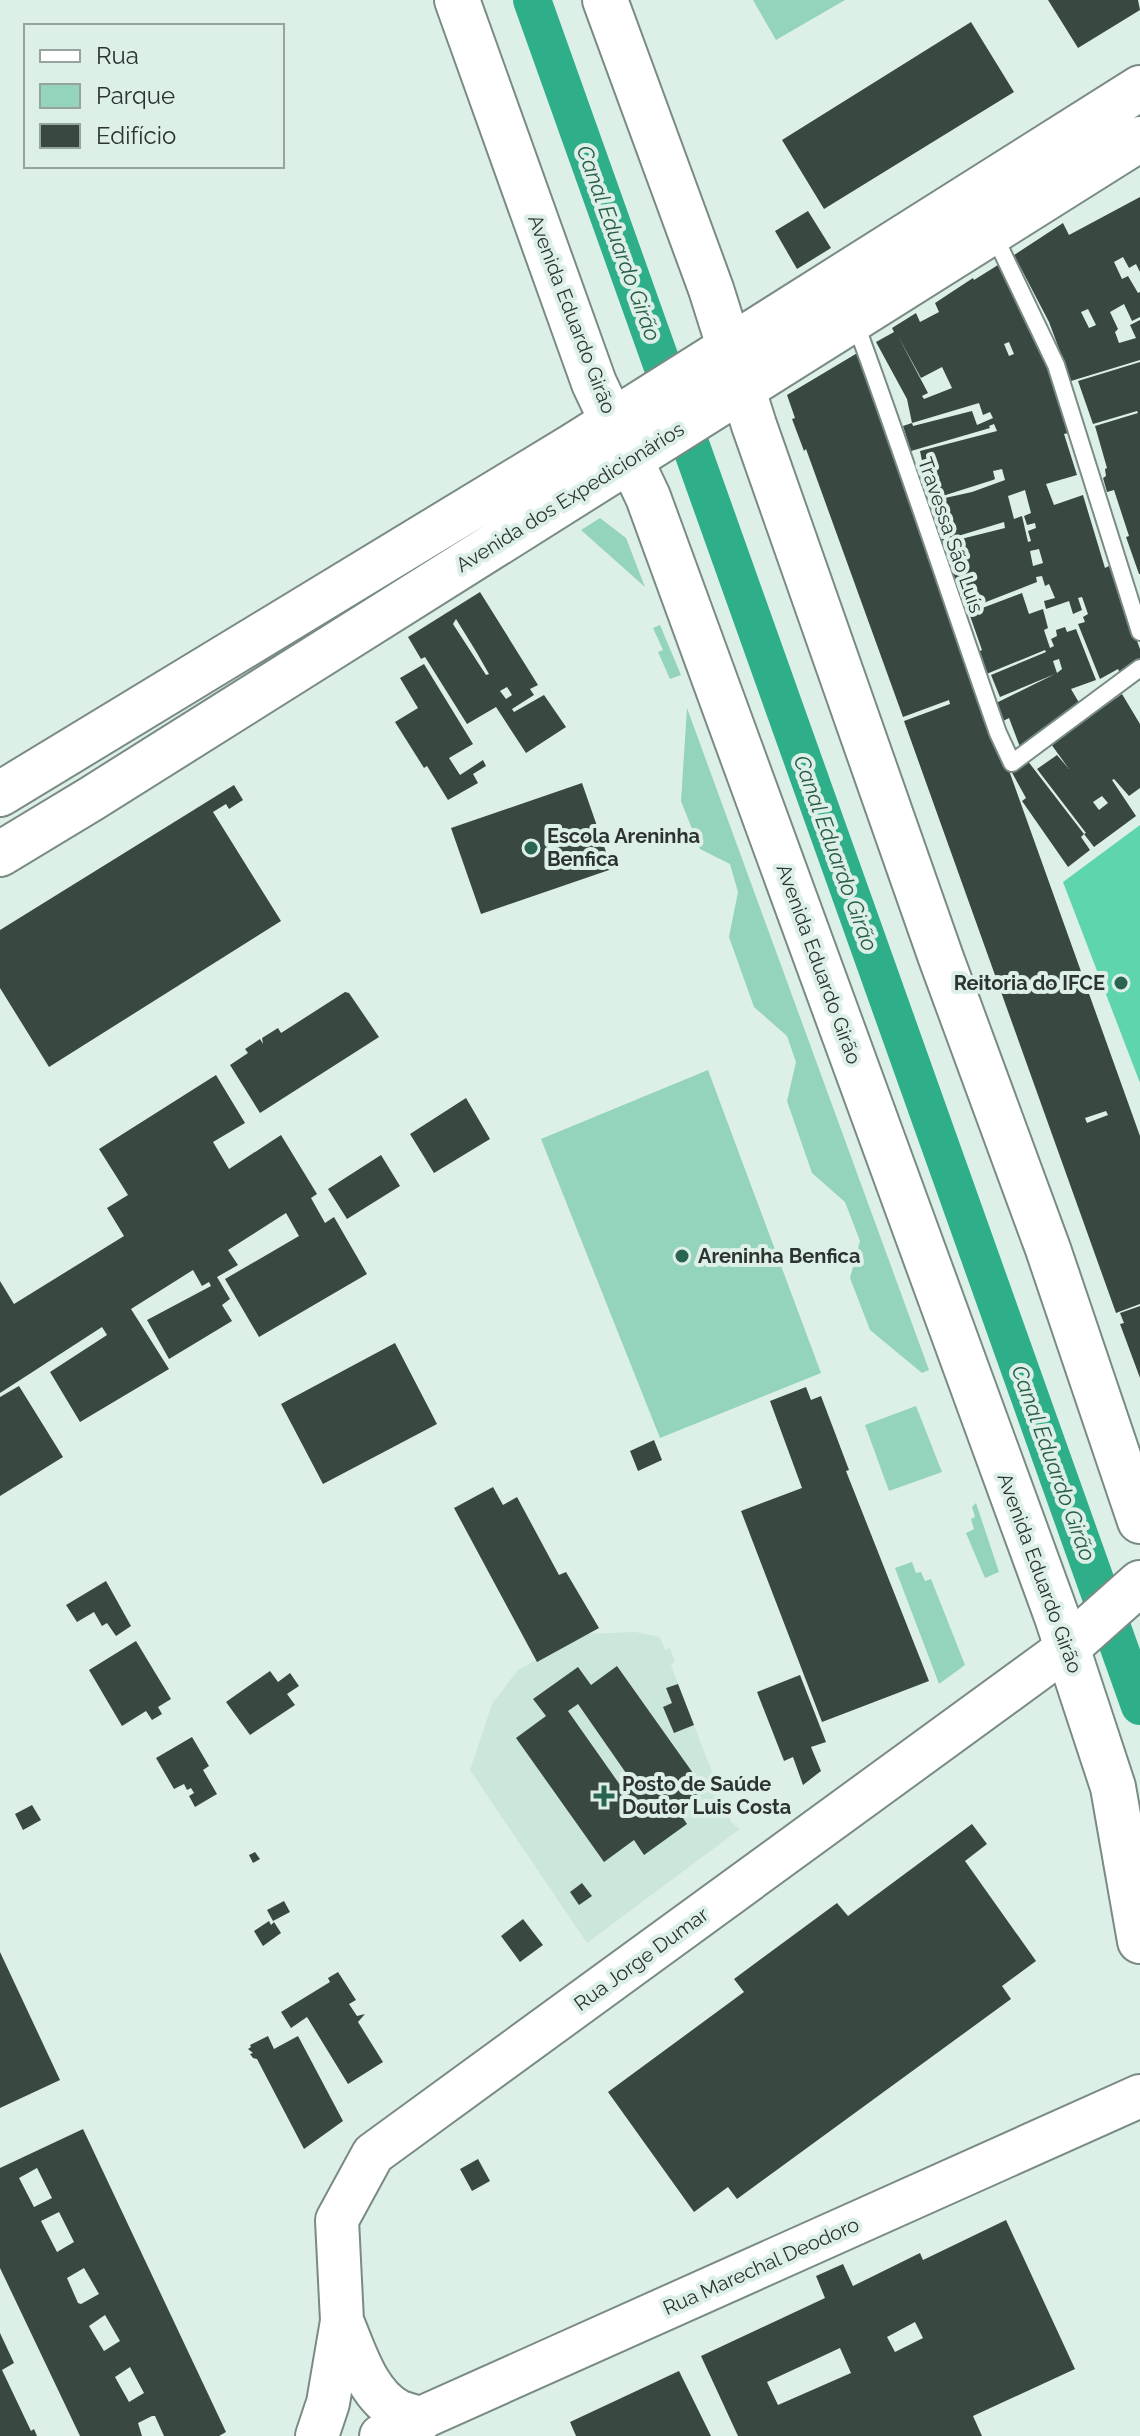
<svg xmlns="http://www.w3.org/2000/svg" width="1140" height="2436" font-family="Raleway,sans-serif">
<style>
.built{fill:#cbe6da}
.green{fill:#93d4ba}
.forest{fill:#5ed5ad}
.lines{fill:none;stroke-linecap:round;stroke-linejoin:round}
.canal{stroke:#2faf89;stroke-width:38}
.building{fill:#394942;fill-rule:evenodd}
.service-casing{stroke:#798b83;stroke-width:20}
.tertiary-casing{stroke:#798b83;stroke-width:46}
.primary-casing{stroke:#798b83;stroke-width:48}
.service{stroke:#fff;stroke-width:16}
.tertiary{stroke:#fff;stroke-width:42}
.primary{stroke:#fff;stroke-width:44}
.poi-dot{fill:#296551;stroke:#ddf0e8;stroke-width:3}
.labels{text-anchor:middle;stroke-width:8;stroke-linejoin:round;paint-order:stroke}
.street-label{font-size:20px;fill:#2c3330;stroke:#ddf0e8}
.poi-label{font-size:20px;font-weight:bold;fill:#2c3330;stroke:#ddf0e8;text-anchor:start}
.water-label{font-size:22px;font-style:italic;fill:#295b49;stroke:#ddf0e8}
</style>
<rect width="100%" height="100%" fill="#ddf0e8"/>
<path class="built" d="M636 1632 660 1637 665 1650 670 1648 675 1662 671 1665 731 1822 740 1829 587 1943 470 1770 492 1704 518 1670 583 1634Z"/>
<path class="green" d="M753 0H845L776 40Z
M600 518 626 538 645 587 581 530Z
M660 625 681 675 670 679 658 652 663 650 653 628Z
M687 708 929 1370 922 1373 870 1330 850 1278 860 1241 845 1202 812 1173 787 1101 796 1062 787 1036 754 1007 729 937 738 892 730 864 700 849 681 801Z
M708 1070 821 1373 660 1438 541 1139Z
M916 1406 942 1472 889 1491 865 1425Z
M976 1503 999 1572 985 1578 966 1533 974 1529 971 1519 975 1517 972 1507Z
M912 1562 916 1573 921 1572 925 1581 931 1579 965 1665 939 1684 895 1568Z"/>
<path class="forest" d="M1140 825V1083L1063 882Z"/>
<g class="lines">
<path class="canal" d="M532 0 1140 1706"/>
</g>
<path class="building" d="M1048 0H1138L1140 10 1078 48Z
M971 22 1014 92 824 209 782 140Z
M1140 197V272L1136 264 1129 268 1123 257 1114 262 1122 279 1128 276 1138 293 1140 292V317L1132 321 1124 304 1110 312 1118 329 1115 332 1119 343 1136 338 1130 325 1140 320V360L1071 381 1049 322 1014 255 1063 223 1069 235ZM1088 309 1096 325 1089 328 1081 312Z
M808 211 831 248 797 269 775 231Z
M998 265 1032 324 1052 372 1072 432 1064 434 1077 475 1046 484 1054 505 1083 495 1105 568 1109 566 1140 649V663L1120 673 1118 669 1100 679 1078 624 1085 622 1083 617 1088 614 1082 597 1078 598 1082 610 1073 614 1069 601 1046 609 1044 601 1055 598 1049 584 1045 586 1042 576 1036 577 1037 582 968 609 967 607 959 610 956 603 963 600 959 586 951 588 944 569 952 567 945 543 1005 528 1004 522 935 543 927 502 972 492 1005 480 1002 469 993 471 995 479 993 480 930 500 920 451 997 431 994 424 989 426 990 428 911 451 903 426 912 423 913 426 972 411 977 425 993 418 990 412 983 415 979 403 912 423 907 399 876 342 894 332 892 328 916 313 920 322 939 312 935 303 973 278 974 280ZM898 336 921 378 942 367 952 388 924 399 922 396 928 393ZM1009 342 1014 354 1009 356 1004 344ZM1025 490 1031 513 1024 516 1027 525 1035 523 1036 528 1028 531 1031 541 1028 542 1022 516 1014 519 1008 496ZM1039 549 1043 563 1033 566 1030 551Z
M859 352 1140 1136V1304L1116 1313 904 721 950 704 949 700 903 717 806 449 804 451 792 419 795 418 787 395ZM1106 1111 1108 1115 1087 1123 1085 1118Z
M1140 362V574H1139L1126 537 1129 536 1114 490 1107 492 1103 478 1106 476 1105 469 1107 468 1095 426 1138 413 1137 411 1093 424 1078 381Z
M480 592 538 685 530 689 534 695 512 709 514 712 544 695 566 727 526 753 496 707 467 724 425 657 421 659 408 637ZM456 619 477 653 489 674 486 675 453 624ZM507 687 512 695 506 699 500 691Z
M1022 593 1029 614 1043 609 1048 628 1044 630 1050 648 1054 646 1051 639 1057 636 1056 630 1065 627 1067 632 1076 629 1096 680 1071 689 1081 706 1020 747 1009 718 999 723 992 705 1055 674 1000 697 991 675 1046 652 1045 650 984 675 976 653 982 650 969 613ZM1059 659 1062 669 1057 673 1053 661Z
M424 664 473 744 449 758 460 775 483 760 486 766 473 774 478 783 448 800 427 766 424 768 395 722 418 708 400 678Z
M1122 694 1140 724V788L1129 796 1114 779 1112 780 1136 816 1094 847 1084 834 1081 837 1090 850 1068 867 1022 801 1026 798 1010 769 1027 760 1084 834 1086 833 1037 769 1057 755 1069 769 1051 744ZM1102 796 1108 803 1099 810 1093 802Z
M582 783 612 869 481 914 451 828Z
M234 785 243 800 229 809 226 804 213 812 281 921 49 1067 0 988V930Z
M345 992 349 993 379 1037 260 1113 230 1065 248 1053 245 1049 260 1039 263 1044 262 1038 278 1028 281 1033Z
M216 1075 245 1123 213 1142 229 1169 281 1135 317 1194 311 1198 325 1223 334 1217 367 1274 259 1337 225 1279 299 1236 286 1213 228 1250 238 1265 217 1277 230 1299 222 1305 232 1321 169 1359 147 1320 211 1286 209 1282 202 1286 193 1270 131 1309 169 1369 80 1422 50 1372 107 1335 102 1327 0 1393V1281L14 1304 124 1236 107 1208 128 1195 99 1149Z
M466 1098 490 1139 434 1173 410 1134Z
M381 1155 400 1186 347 1219 328 1189Z
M1140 1306V1378L1120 1324 1124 1323 1120 1313Z
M395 1343 437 1424 323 1484 281 1404Z
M19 1386 63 1457 0 1496V1397Z
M806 1387 811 1400 821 1396 849 1470 846 1471 929 1681 822 1722 741 1511 802 1488 770 1401Z
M654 1440 662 1460 638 1471 630 1451Z
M493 1487 503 1505 517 1497 559 1575 566 1572 599 1628 537 1662 454 1508Z
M106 1581 131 1626 116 1636 107 1623 102 1626 94 1612 77 1622 66 1605Z
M136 1641 171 1699 158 1707 162 1714 152 1720 146 1711 122 1726 89 1670Z
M617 1666 705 1790 677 1809 687 1824 644 1855 634 1840 604 1862 516 1738 546 1716 533 1699 578 1667 591 1685ZM578 1704 635 1786 625 1792 568 1711Z
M270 1671 278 1682 290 1673 299 1686 287 1694 295 1705 250 1735 226 1702Z
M800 1675 826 1742 811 1747 821 1771 803 1785 793 1757 784 1761 757 1692Z
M678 1684 694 1725 674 1733 663 1707 672 1703 666 1688Z
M192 1737 209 1766 203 1770 217 1794 195 1807 189 1796 194 1793 191 1788 187 1790 184 1784 174 1789 156 1758Z
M32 1805 41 1820 23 1830 15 1814Z
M972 1824 987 1844 965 1861 1036 1961 1002 1986 1011 1999 737 2199 728 2187 694 2212 608 2092 744 1992 734 1979 837 1903 848 1916Z
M255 1852 260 1859 253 1863 249 1855Z
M582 1883 592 1896 579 1905 570 1892Z
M284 1901 290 1912 273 1921 267 1910Z
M523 1919 543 1945 520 1962 501 1936Z
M269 1921 271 1925 274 1922 281 1933 263 1946 254 1931Z
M0 1952 60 2080 0 2108Z
M338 1972 356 2000 349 2004 357 2016 365 2014 358 2022 383 2062 348 2084 307 2017 291 2028 281 2012 330 1982 328 1978Z
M268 2036 274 2049 298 2036 343 2121 304 2149 257 2059 253 2058 250 2054 253 2053 248 2049 251 2047 250 2045Z
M83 2129 226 2432 219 2436H164L155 2416H152L138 2423 142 2436H80L0 2268V2168ZM37 2168 52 2198 34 2207 19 2178ZM59 2212 74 2242 57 2252 41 2221ZM84 2268 99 2294 81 2304 78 2303 67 2278ZM105 2315 120 2341 104 2351 89 2326ZM130 2367 144 2393 129 2402 115 2377Z
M478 2159 490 2181 472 2191 460 2169Z
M1006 2220 1075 2369 973 2416 982 2436H738L701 2356 825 2298 816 2276 843 2264 853 2286 920 2253 923 2260ZM915 2322 923 2338 895 2352 887 2337ZM840 2348 851 2373 778 2405 767 2382Z
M0 2333 14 2363 2 2370 31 2431 34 2429 37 2436H0Z
M679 2371 711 2436H576L570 2422Z"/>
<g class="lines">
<g class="service-casing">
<path id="service" d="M993 233 1056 365 1140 632
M855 322C905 458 950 596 998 733L1012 763 1140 668"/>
</g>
<g class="tertiary-casing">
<path id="tertiary" d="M342 2321C355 2351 367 2395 398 2411 405 2414 414 2416 422 2419
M317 2436 328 2403 342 2321 337 2220 373 2154 1067 1648
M381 2436 1140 2096"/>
</g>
<g class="primary-casing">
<path id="primary" d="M457 0 594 383 648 497 1057 1617 1113 1787 1140 1941
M605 0 711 289 754 425 941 958 1048 1249 1140 1521
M0 794 573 446 1140 88
M0 854 91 799 1140 139
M1067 1648 1140 1583"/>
</g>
<use href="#service" class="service"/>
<use href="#tertiary" class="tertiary"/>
<use href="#primary" class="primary"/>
</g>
<g class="poi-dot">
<circle cx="531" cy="848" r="8"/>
<circle cx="1121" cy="983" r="8"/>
<circle cx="682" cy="1256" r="8"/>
<path d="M600 1784h8v8h8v8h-8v8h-8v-8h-8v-8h8z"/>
</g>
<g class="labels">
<g class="street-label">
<text transform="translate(572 314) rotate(69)" y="7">Avenida Eduardo Girão</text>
<text transform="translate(570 497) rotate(-32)" y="7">Avenida dos Expedicionários</text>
<text transform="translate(951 535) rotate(71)" y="7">Travessa São Luís</text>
<text transform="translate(819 964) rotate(70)" y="7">Avenida Eduardo Girão</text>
<text transform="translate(1040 1573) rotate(70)" y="7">Avenida Eduardo Girão</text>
<text transform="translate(641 1959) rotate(-36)" y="7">Rua Jorge Dumar</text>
<text transform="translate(761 2266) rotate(-24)" y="7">Rua Marechal Deodoro</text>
</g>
<g class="poi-label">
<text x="547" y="843">Escola Areninha<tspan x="547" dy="23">Benfica</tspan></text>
<text x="1105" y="990" text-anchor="end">Reitoria do IFCE</text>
<text x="698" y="1263">Areninha Benfica</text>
<text x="622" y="1791">Posto de Saúde<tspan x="622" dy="23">Doutor Luis Costa</tspan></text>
</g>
<g class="water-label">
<text transform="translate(619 243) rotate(70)" y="8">Canal Eduardo Girão</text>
<text transform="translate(836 853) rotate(70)" y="8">Canal Eduardo Girão</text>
<text transform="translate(1054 1463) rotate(70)" y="8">Canal Eduardo Girão</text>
</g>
</g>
<rect x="24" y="24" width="260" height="144" fill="#ddf0e8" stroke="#96a49e" stroke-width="2"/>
<rect x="40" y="50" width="40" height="12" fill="#ffffff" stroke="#96a49e" stroke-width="2"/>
<text x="96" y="64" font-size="24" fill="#2c3330">Rua</text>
<rect x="40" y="84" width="40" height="24" fill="#93d4ba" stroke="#96a49e" stroke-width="2"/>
<text x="96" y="104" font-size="24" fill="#2c3330">Parque</text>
<rect x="40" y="124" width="40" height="24" fill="#394942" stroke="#96a49e" stroke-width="2"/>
<text x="96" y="144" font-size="24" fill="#2c3330">Edifício</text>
</svg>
